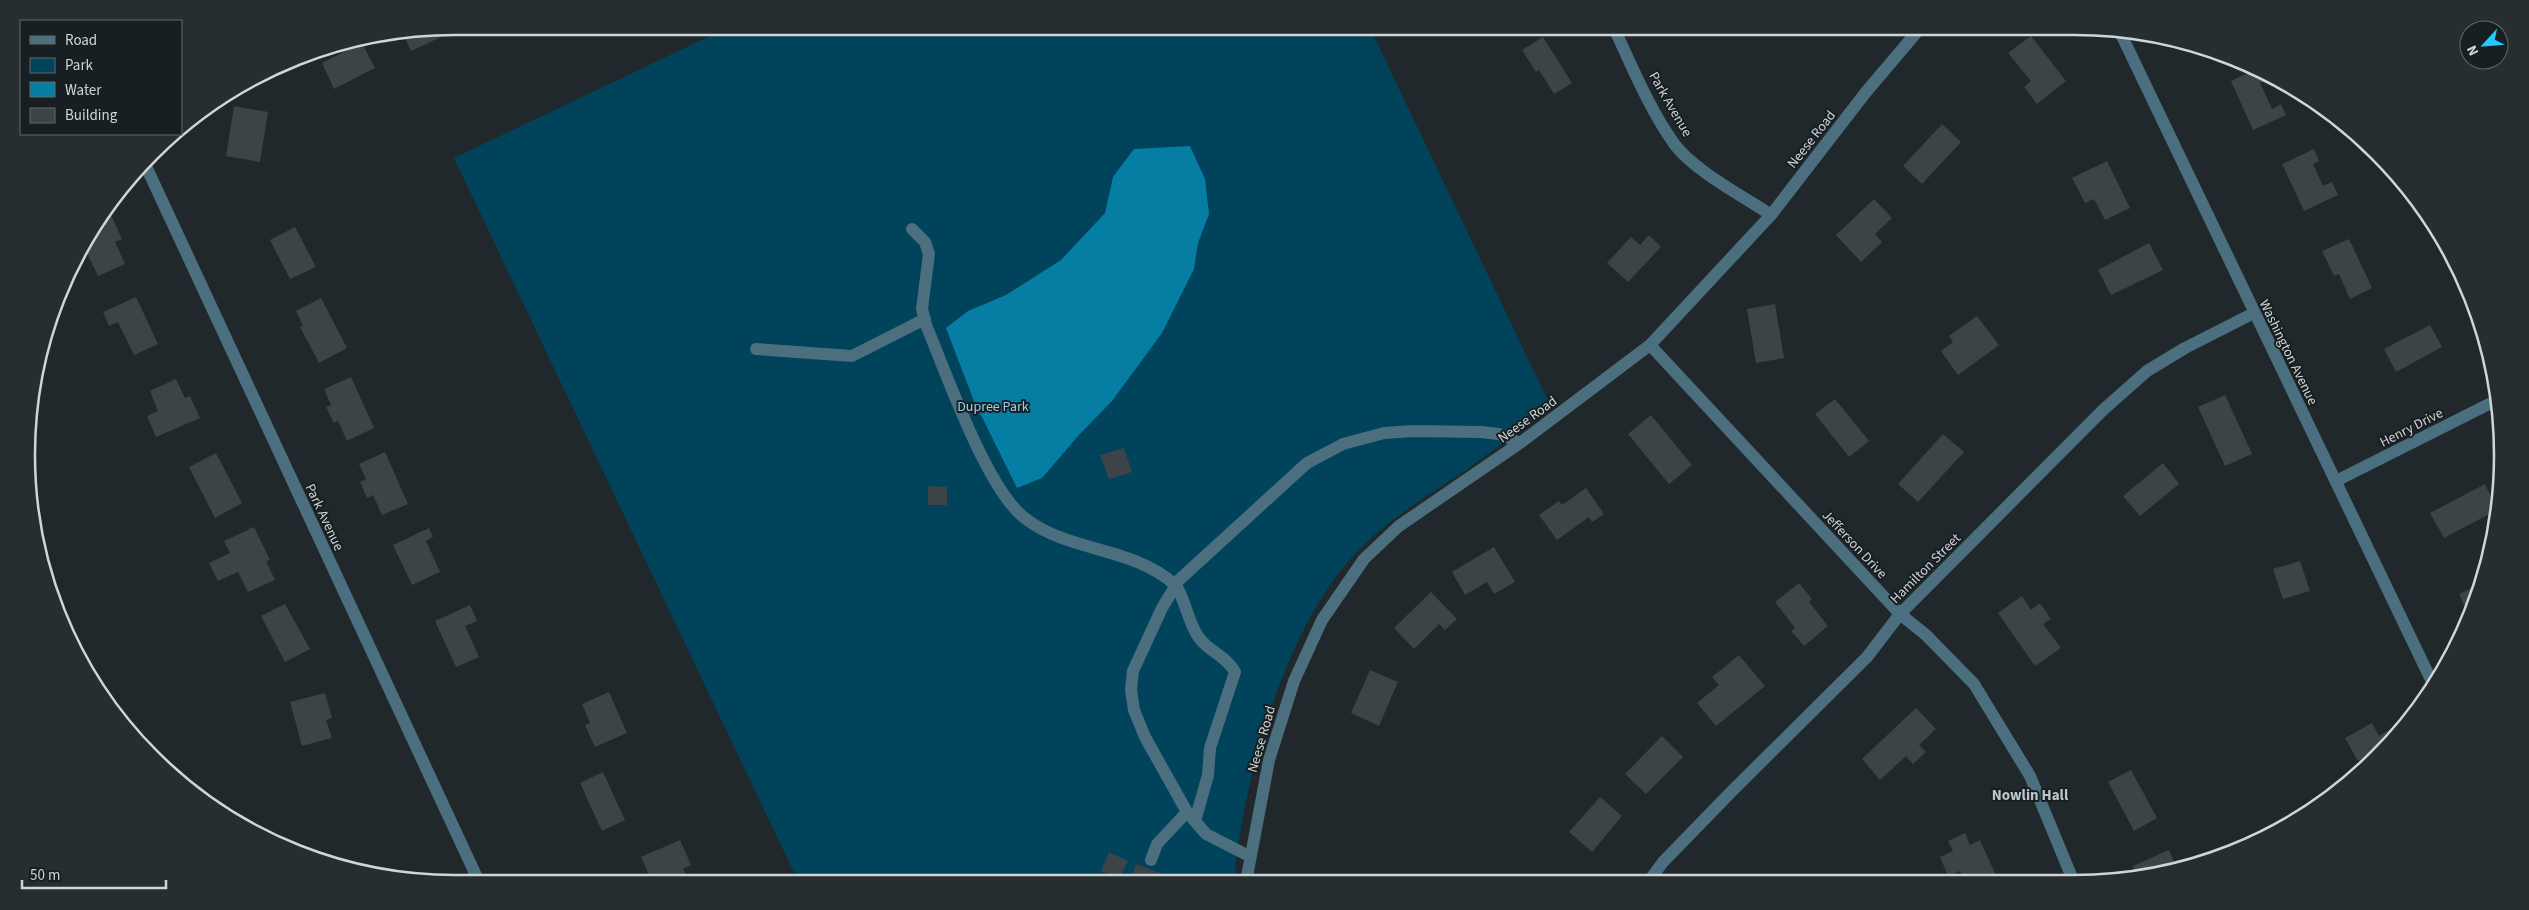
<svg xmlns="http://www.w3.org/2000/svg" width="2529" height="910" font-family="'Source Sans 3',sans-serif">
<style>
.green{fill:#00435a}
.water{fill:#067ea3}
.building{fill:#3c4448}
.lines{fill:none;stroke-linecap:round;stroke-linejoin:round}
.minor{stroke:#4b6f7f;stroke-width:12}
.labels{text-anchor:middle;stroke-width:4;stroke-linejoin:round;paint-order:stroke}
.street-label{font-size:14px;fill:#d0d5d7;stroke:#181f22}
.park-label{font-size:14px;fill:#8fd4f3;stroke:#181f22}
.neighbourhood-label{font-size:15px;font-weight:bold;fill:#bcc5c9;stroke:#181f22}
.rim{fill:none;stroke:#d0d5d7;stroke-width:2.5}
</style>
<rect width="100%" height="100%" fill="#21282c"/>
<path class="green" d="M731 26H1369L1551 407C1521 430 1491 452 1460 474 1423 498 1385 522 1355 554 1285 627 1242 783 1234 882L799 883 454 158Z
M2501 456 2502 483 2490 557 2484 547Z"/>
<path class="water" d="M1190 146 1205 179 1209 214 1198 243 1194 269 1162 333 1112 401 1078 436 1042 478 1017 488 974 401 946 328 968 311 1006 295 1061 260 1105 213 1113 177 1134 149Z"/>
<path class="building" d="M450 27 452 32 411 51 402 31Z
M2031 36 2066 81 2037 104 2024 87 2031 81 2008 53Z
M1543 37 1572 83 1554 94 1539 70 1536 72 1522 50Z
M362 43 375 68 334 89 322 63Z
M2258 68 2265 71 2268 80 2260 83 2272 109 2281 104 2286 115 2253 130 2231 81Z
M234 106 268 112 260 162 226 156Z
M1942 124 1961 142 1922 184 1903 166Z
M2314 149 2319 161 2313 164 2323 186 2332 182 2338 195 2304 211 2282 164Z
M2107 161 2130 208 2105 220 2094 199 2085 203 2072 178Z
M1874 199 1892 218 1875 234 1882 242 1861 262 1836 235Z
M108 208 122 239 115 242 125 264 98 276 83 245Z
M295 227 316 267 290 279 270 240Z
M1649 235 1661 247 1628 282 1607 263 1631 237 1640 245Z
M2349 239 2372 288 2350 299 2339 274 2334 276 2322 251Z
M2149 243 2163 270 2111 295 2098 270Z
M136 297 158 344 134 355 118 322 109 326 103 312Z
M321 298 347 348 319 363 300 327 303 326 296 311Z
M1775 304 1784 358 1756 363 1747 309Z
M1977 316 1999 345 1958 375 1941 351 1953 342 1949 336Z
M2430 325 2442 347 2396 372 2384 349Z
M351 377 374 428 347 441 338 421 334 423 326 407 331 405 324 389Z
M176 379 185 398 190 396 200 418 156 437 147 416 158 411 150 391Z
M2225 395 2252 454 2225 466 2198 407Z
M1835 399 1869 441 1849 457 1815 414Z
M1651 415 1692 465 1669 484 1628 434Z
M1943 434 1964 452 1918 502 1898 484Z
M1124 448 1132 472 1109 479 1100 455Z
M385 452 408 504 382 515 373 495 367 498 360 482 366 479 359 464Z
M216 453 242 503 215 518 189 467Z
M2163 463 2179 484 2140 516 2123 496Z
M2485 484 2497 510 2444 538 2430 513Z
M928 486 947 487V505H928Z
M1586 488 1604 514 1592 522 1589 517 1557 540 1539 515 1559 501 1562 505Z
M254 527 270 560 266 561 275 580 248 592 238 572 218 581 209 563 230 553 224 541Z
M429 528 433 537 426 541 440 572 412 585 393 545Z
M1494 547 1515 582 1494 594 1487 582 1465 595 1452 572Z
M2300 561 2310 591 2283 599 2273 569Z
M1799 583 1812 599 1809 602 1828 626 1804 646 1791 631 1795 628 1775 602Z
M2481 584 2468 614 2459 594Z
M1431 592 1457 619 1445 630 1439 624 1414 649 1394 628Z
M2022 596 2031 610 2040 603 2051 619 2043 624 2061 648 2035 666 1998 613Z
M285 604 310 649 285 662 261 616Z
M470 605 477 621 465 626 479 657 456 667 435 621Z
M1739 655 1765 686 1716 726 1697 703 1719 685 1712 677Z
M1370 670 1398 682 1379 726 1351 713Z
M609 692 627 733 595 747 585 725 590 723 582 704Z
M325 693 332 718 326 720 332 738 302 746 290 702Z
M1916 708 1936 729 1919 745 1926 752 1913 764 1906 756 1880 780 1862 759Z
M2372 723 2379 736 2392 728 2394 732 2371 760 2368 755 2358 761 2345 738Z
M1662 736 1683 757 1646 794 1625 774Z
M2131 770 2157 818 2134 831 2108 782Z
M603 772 625 820 602 831 580 783Z
M1600 797 1622 816 1592 852 1569 832Z
M1965 833 1970 845 1980 840 1998 880H1964L1960 871 1948 876 1940 857 1953 851 1948 841Z
M680 840 691 865 683 869 690 883H653L641 857Z
M2169 850 2176 866 2138 878 2133 866Z
M1109 852 1128 861 1119 879 1101 871Z
M1136 864 1160 873 1157 882H1130Z
M786 876 789 883H767Z"/>
<g class="lines">
<path class="minor" d="M1613 26C1632 66 1649 109 1675 145 1695 171 1743 196 1771 215
M2120 32 2433 684
M144 162 480 884
M912 229 925 242 929 254 922 309 926 325C946 372 987 491 1026 519 1069 552 1133 547 1174 584 1184 593 1188 625 1200 639 1210 652 1226 656 1235 672L1210 748 1208 775 1195 821
M1650 345 1900 614 1926 635 1974 684 2030 776 2073 880
M756 349 852 356 925 319
M2336 481 2499 399
M1249 856 1206 834 1187 812 1145 737 1134 710 1131 690 1133 671 1162 608 1179 580 1307 463 1343 444 1384 433 1413 431 1481 432 1499 434 1520 443
M1151 860 1157 844 1187 812
M1649 881 1663 862 1732 791 1867 657 1900 614 2103 410 2147 371 2185 348 2254 313
M1246 882 1269 760 1294 681 1322 620 1364 559 1399 526 1520 443 1650 345 1771 215 1866 92 1922 26"/>
</g>
<g class="labels">
<g class="street-label">
<text transform="translate(1671 104) rotate(60)" y="5">Park Avenue</text>
<text transform="translate(1811 139) rotate(-52)" y="5">Neese Road</text>
<text transform="translate(2289 352) rotate(64)" y="5">Washington Avenue</text>
<text transform="translate(1527 419) rotate(-36)" y="5">Neese Road</text>
<text transform="translate(2411 427) rotate(-27)" y="5">Henry Drive</text>
<text transform="translate(325 517) rotate(65)" y="5">Park Avenue</text>
<text transform="translate(1855 544) rotate(47)" y="5">Jefferson Drive</text>
<text transform="translate(1925 568) rotate(-45)" y="5">Hamilton Street</text>
<text transform="translate(1261 739) rotate(-74)" y="5">Neese Road</text>
</g>
<g class="park-label">
<text x="993" y="411">Dupree Park</text>
</g>
<g class="neighbourhood-label">
<text x="2030" y="800">Nowlin Hall</text>
</g>
</g>
<path d="M0 0H2529V910H0ZM455 35H2074A420 420 0 0 1 2494 455V455A420 420 0 0 1 2074 875H455A420 420 0 0 1 35 455V455A420 420 0 0 1 455 35Z" fill="#272e30" fill-rule="evenodd"/>
<path class="rim" d="M455 35H2074A420 420 0 0 1 2494 455V455A420 420 0 0 1 2074 875H455A420 420 0 0 1 35 455V455A420 420 0 0 1 455 35Z"/>
<rect x="20" y="20" width="162" height="115" fill="#181f22" stroke="#62686a"/>
<rect x="30" y="36" width="25" height="8" fill="#4b6f7f" stroke="#62686a"/>
<text x="65" y="45" font-size="15" fill="#d0d5d7">Road</text>
<rect x="30" y="58" width="25" height="15" fill="#00435a" stroke="#62686a"/>
<text x="65" y="70" font-size="15" fill="#d0d5d7">Park</text>
<rect x="30" y="82" width="25" height="15" fill="#067ea3" stroke="#62686a"/>
<text x="65" y="95" font-size="15" fill="#d0d5d7">Water</text>
<rect x="30" y="108" width="25" height="15" fill="#3c4448" stroke="#62686a"/>
<text x="65" y="120" font-size="15" fill="#d0d5d7">Building</text>
<g transform="translate(2484 45) rotate(244)"><circle r="24" fill="#181f22" stroke="#62686a"/>
<path d="M0-4L9 19L0 12L-9 19Z" fill="#28c8ff"/>
<text y="-8" font-size="14" font-weight="bold" text-anchor="middle" fill="#d0d5d7">N</text>
</g>
<path d="M22 880v8h144v-8" fill="none" stroke="#d0d5d7" stroke-width="2.5"/>
<text x="30" y="880" font-size="15" fill="#d0d5d7" stroke="#181f22" stroke-width="4" paint-order="stroke">50 m</text>
</svg>
